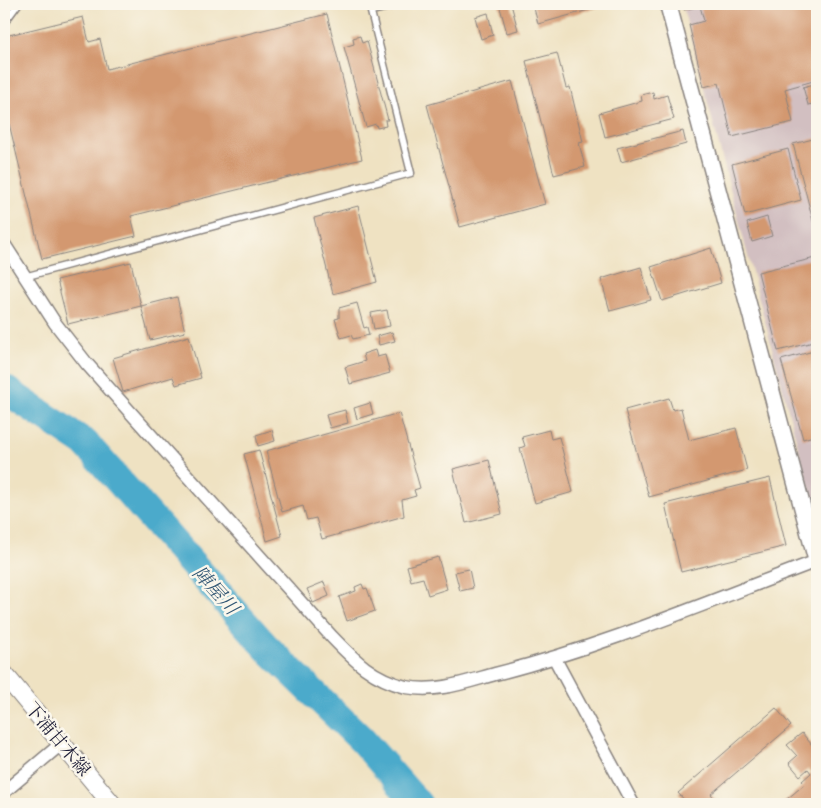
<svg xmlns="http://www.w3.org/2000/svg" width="821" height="808" font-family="'Gentium Book Plus','Noto Serif JP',serif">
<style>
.industrial{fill:#d2bfc1}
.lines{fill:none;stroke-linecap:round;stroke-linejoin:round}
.river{stroke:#4caacb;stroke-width:29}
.building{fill:#d3986f}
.service-casing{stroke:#88827e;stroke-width:9}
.minor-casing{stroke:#88827e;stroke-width:15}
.tertiary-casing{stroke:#88827e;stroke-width:19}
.secondary-casing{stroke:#88827e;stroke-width:20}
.service{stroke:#fff;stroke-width:6}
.minor{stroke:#fff;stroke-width:12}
.tertiary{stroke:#fff;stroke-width:16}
.secondary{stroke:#fff;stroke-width:18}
.labels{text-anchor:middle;stroke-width:5;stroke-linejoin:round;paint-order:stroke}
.street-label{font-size:18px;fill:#22223b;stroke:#fbf7ec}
.water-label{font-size:19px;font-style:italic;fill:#335875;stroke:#fbf7ec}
</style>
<rect width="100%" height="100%" fill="#fbf7ec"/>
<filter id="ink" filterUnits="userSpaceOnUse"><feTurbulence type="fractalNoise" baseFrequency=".02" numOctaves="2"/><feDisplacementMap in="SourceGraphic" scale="10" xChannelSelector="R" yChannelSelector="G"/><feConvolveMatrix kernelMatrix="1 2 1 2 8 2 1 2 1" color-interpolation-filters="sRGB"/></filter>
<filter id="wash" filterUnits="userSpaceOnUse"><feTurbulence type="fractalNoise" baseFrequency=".0096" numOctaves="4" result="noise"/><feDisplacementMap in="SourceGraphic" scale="20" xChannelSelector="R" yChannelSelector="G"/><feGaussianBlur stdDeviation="1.12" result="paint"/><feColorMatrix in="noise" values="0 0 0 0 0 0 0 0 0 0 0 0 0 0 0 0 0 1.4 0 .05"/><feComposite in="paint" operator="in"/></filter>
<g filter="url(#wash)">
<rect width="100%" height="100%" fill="#efe2c2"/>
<path class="industrial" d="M682 4H817V520Z"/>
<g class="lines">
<path class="river" d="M4 389 85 443 266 647 362 740 418 804"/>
</g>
<g id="blocks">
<path class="building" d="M499 4H511L518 30 507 33Z
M533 4H610L538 24Z
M683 4H817V80L785 89 793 122 732 137 719 83 704 87 689 25 704 21 700 6 684 10Z
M488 13 493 35 481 39 475 17Z
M327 14 362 159 131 216 136 236 42 259 4 103V54L9 53 5 36 83 17 89 42 100 39 107 69Z
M360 36 362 43 367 41 388 120H385L386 126 377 128 376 124 366 127 344 47 354 44 353 38Z
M557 53 566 88 570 87 583 142 579 143 585 167 554 175 526 61Z
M512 81 545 204 460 227 427 105Z
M814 84 817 103 808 105 803 87Z
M653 92 654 99 667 95 674 119 605 137 599 113 642 101 641 95Z
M683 131 686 144 621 162 617 148Z
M817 138V236L793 144Z
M788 149 801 200 745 215 732 164Z
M358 206 377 282 333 294 314 218Z
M767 217 772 236 752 242 747 223Z
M711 248 721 283 662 301 651 267Z
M815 258 817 268V341L778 351 758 272Z
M131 262 141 306 68 324 57 280Z
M641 267 651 300 610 311 601 279Z
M177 297 185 332 150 340 141 306Z
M357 303 364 328 367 327 369 335 353 339 351 335 341 338 335 319 339 318V308Z
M387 310 390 326 374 329 371 313Z
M392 332 395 341 379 345 377 336Z
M189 336 201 378 176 385 173 377 123 392 113 358Z
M375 350 377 357 385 355 390 373 350 384 345 367 365 361 363 354Z
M817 350V435L803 439 781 360Z
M669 398 673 410 681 408 689 440 736 428 747 470 649 497 625 410Z
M370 403 373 414 357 419 354 408Z
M345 410 348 423 330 428 326 415Z
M399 413 420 488 414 490 416 496 402 500 404 516 322 539 316 518 307 520 303 506 282 512 266 451Z
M272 430 275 441 258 446 256 435Z
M549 430 551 439 559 437 573 492 535 503 520 448 525 446 522 437Z
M259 450 282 536 267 541 244 454Z
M489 460 502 514 466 523 453 469Z
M770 478 786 546 681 572 665 504Z
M438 557 447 589 428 595 423 578 411 581 407 566Z
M469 569 473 588 460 591 455 572Z
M324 582 329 596 313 603 307 589Z
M362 584 364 589 367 588 375 611 347 621 339 597 356 591 355 587Z
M776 708 791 726 711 794 719 804H688L678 793Z
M802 733 817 751V804H781L805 784 802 781 811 773 808 769 800 776 789 763 797 756 787 745Z"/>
</g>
</g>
<g filter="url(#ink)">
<use href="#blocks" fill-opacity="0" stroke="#88827e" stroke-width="1"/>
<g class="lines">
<g class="service-casing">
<path id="service" d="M371 11 401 4
M4 23 18 4
M24 277 411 173 369 4"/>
</g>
<g class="minor-casing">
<path id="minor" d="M4 244 55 323 87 364 332 637C355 661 373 679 406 687 437 693 466 682 495 674 605 646 710 601 817 561
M555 659 633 804
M4 792 61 744"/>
</g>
<g class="tertiary-casing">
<path id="tertiary" d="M668 4 817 562"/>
</g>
<g class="secondary-casing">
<path id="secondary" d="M4 674 112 804"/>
</g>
<use href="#service" class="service"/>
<use href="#minor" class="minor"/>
<use href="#tertiary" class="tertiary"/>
<use href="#secondary" class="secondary"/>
</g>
</g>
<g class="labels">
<g class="street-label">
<text transform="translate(58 739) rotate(50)" y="6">下浦甘木線</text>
</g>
<g class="water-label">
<text transform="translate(216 590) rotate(48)" y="7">陣屋川</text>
</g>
</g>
<rect width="821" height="808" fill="none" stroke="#fbf7ec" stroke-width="20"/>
</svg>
